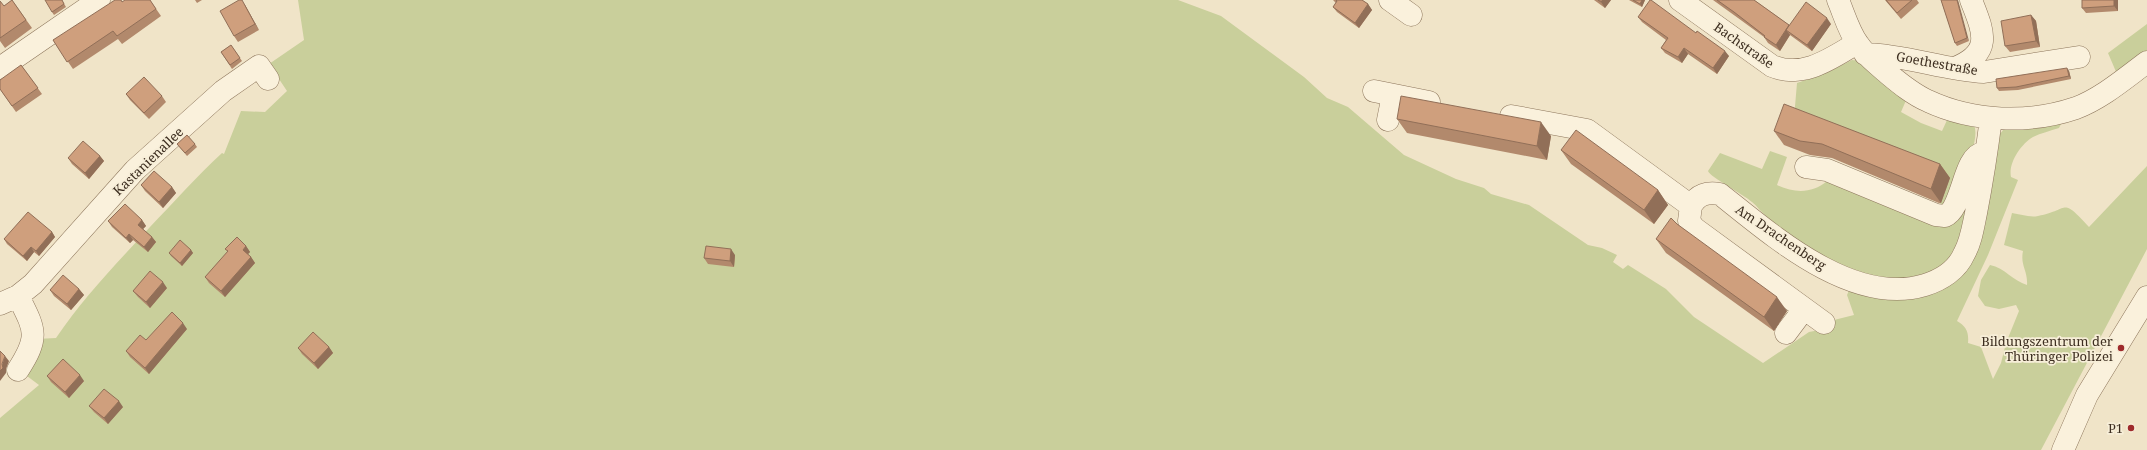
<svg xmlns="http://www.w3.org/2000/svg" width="2147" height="450" font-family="'Noto Serif',serif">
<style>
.green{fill:#c9cf9b}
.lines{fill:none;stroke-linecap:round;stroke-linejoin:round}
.minor-casing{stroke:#8d765c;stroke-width:23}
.minor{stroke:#faf1dc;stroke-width:22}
.wall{fill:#b2896c}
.shaded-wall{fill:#916f58}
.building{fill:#cf9f7d;stroke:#916f58}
.poi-dot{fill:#9e2a2b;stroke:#f7eed8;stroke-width:1.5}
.labels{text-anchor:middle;stroke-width:3.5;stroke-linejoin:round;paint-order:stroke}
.street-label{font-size:13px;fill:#3d2e20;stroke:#f7eed8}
.poi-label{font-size:13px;fill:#3d2e20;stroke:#f7eed8;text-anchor:end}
</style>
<rect width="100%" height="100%" fill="#f0e4c8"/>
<path class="green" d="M298 0H1178L1221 16 1304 77 1327 98 1348 107 1404 155 1456 179 1484 188 1491 194 1529 205 1588 245 1602 248 1617 255 1613 262 1623 269 1628 265 1666 289 1694 317 1763 363 1809 332 1825 329 1830 321 1854 315 1847 295 1851 286 1944 285 1999 135 2004 129 2061 124 2059 128C2050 131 2041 133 2033 137 2021 144 2008 163 2011 177L2018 180 1988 255 1957 321C1966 326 1969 332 1968 343L1981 347 1993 379 2001 363 2006 343 2019 311 2016 305 1999 309 1985 306 1978 296 1981 280 1990 265C2005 268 2013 281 2027 285 2028 270 2020 266 2023 251L2004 245 2012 213C2020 214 2030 218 2038 216 2071 210 2060 196 2089 227L2147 166V249L2041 450H0V418L39 385 23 373 36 339 56 338C83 298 117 263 150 227 174 202 197 176 222 153L224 154 241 111 265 112 287 91 269 64 304 40Z
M2147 24V50L2117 74 2108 53Z
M1852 60 1861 61 1907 98 1901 112 1921 123 1942 131 1948 118 1974 125C1982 144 1954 190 1946 209L1926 199 1940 205 1950 178 1794 118 1797 83 1828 72Z
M1770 151 1787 157 1777 185C1794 193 1812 194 1827 181L1935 218 1969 196C1965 217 1963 242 1949 259 1941 268 1931 272 1920 275 1871 290 1803 248 1767 217 1761 212 1757 206 1752 202 1743 194 1710 177 1708 171L1720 153 1762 169Z"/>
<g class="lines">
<g class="minor-casing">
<path id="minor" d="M1390 0 1411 15
M1680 0 1772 66C1803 79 1830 59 1857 43
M1838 0C1844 14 1849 32 1858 44 1865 55 1876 63 1886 72 1898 82 1912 94 1928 101 1973 122 2029 124 2076 108 2102 98 2124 79 2147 62
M1865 54C1907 55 1944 70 1984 72L2079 57
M0 68 99 0
M1955 68C1994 52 1983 31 1971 0
M1374 91 1429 102
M1511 116 1587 130 1691 206C1698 194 1707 192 1720 194 1773 236 1853 307 1925 285 1941 280 1957 270 1964 254 1971 242 1973 227 1976 213 1982 182 1987 150 1991 118
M1388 120 1393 95
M1806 167 1827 170 1936 215 1945 216C1963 209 1963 156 1983 153
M1691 206 1689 221 1694 228 1824 323
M18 296C35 330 40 336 18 370
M0 304 18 296 33 284 135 170 223 91 259 66 268 79
M1786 333 1804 309
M2063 450 2087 395 2147 297"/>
</g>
<use href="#minor" class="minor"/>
</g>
<path class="wall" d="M12 0 32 28 5 48 0 41V1L4 6Z
M62 0 66 7 54 15 52 12Z
M150 0 161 16 122 44 118 39 73 69 53 40 122 2Z
M195 0H202L197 3Z
M1333 0H1362L1368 4 1372 10 1359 28 1337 12 1333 7 1336 3Z
M1594 0H1611L1605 8Z
M1629 0H1645L1642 7Z
M1713 0H1754L1789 25 1831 24 1812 51 1790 35 1780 51 1768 43 1764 37 1738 18Z
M1885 0H1917L1919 3 1901 19Z
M1941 0 1969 41 1957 46 1955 43Z
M2082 0H2118V11L2086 13 2082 8Z
M245 5 259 30 238 42 234 36Z
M2031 15 2036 21 2040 47 2010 52 2005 46Z
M1638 17 1729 56 1717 74 1688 54 1682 63 1665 53 1661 48 1666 40 1642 22Z
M231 45 242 61 232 69 221 52Z
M21 65 42 94 16 112 0 89Z
M2069 71 2071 79 2018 90 1999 91 1997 88Z
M126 94 162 96 166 102 149 119 130 100Z
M1397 119 1551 136 1547 160 1407 133Z
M1774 131 1940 164 1950 178 1941 203H1939L1832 158 1810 155 1784 145Z
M177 144H195L197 147 187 156Z
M1561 150 1658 190 1668 205 1654 224 1571 164Z
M100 156 104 161 89 179 72 164 68 158Z
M141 185 172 187 176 193 163 208 145 191Z
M142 220 146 226 143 229 152 237 156 242 148 252 133 240 130 243 112 227 108 221Z
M1677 224 1787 311 1774 331 1666 253 1656 239Z
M52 232 55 237 39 256 34 252 27 261 7 244 4 239Z
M246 246 250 252 248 254 251 257 255 263 225 297 209 283 205 277 228 252 225 249Z
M191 250 193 253 182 266 171 256 169 253Z
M735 255 734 267 708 264 704 258Z
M167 288 150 308 138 297 133 291Z
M79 289 84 295 71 310 54 296 50 290Z
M187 329 149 374 130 357 126 351 146 340Z
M329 347 333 353 318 369 302 354 298 348Z
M47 376 84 381 69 398 51 382Z
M89 406 123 407 108 424 94 412Z"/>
<path class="shaded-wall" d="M242 0 245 5 259 30 255 24Z
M1603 0H1611L1605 8 1601 2Z
M1642 0H1645L1642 7 1640 4Z
M1957 0H1958L1969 41 1967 38Z
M2114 0H2118V11L2114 6Z
M1368 4 1372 10 1359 28 1355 23Z
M2031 15 2036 21 2040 47 2036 41Z
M1827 18 1831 24 1812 51 1807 45Z
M1786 30 1790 35 1780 51 1776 45Z
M1684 48 1688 54 1682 63 1678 57Z
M1725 51 1729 56 1717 74 1713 68Z
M2067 68 2069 71 2071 79 2069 76Z
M1541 122 1551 136 1547 160 1537 146Z
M100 156 104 161 89 179 85 173Z
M1940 164 1950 178 1941 203 1931 189Z
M172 187 176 193 163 208 159 202Z
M1658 190 1668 205 1654 224 1644 210Z
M142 220 146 226 142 230 138 225Z
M52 232 55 237 39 256 36 251Z
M129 234 133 240 130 243 126 238Z
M152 237 156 242 148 252 144 247Z
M246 246 250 252 247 255 243 250Z
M31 247 34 252 27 261 23 256Z
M731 249 735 255 734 267 730 261Z
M191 250 193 253 182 266 180 263Z
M251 257 255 263 225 297 221 291Z
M163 282 167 288 150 308 146 302Z
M79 289 84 295 71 310 67 304Z
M1777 297 1787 311 1774 331 1764 317Z
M183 323 187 329 149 374 145 368Z
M329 347 333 353 318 369 314 363Z
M5 356 9 361 6 369V373L0 381V371Z
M80 375 84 381 69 398 65 392Z
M119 401 123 407 108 424 104 418Z"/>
<path class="building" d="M12 0 26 20 0 38V1L4 6Z
M45 0H62L64 4 52 12Z
M115 0H121L122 2 125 0H150L156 9 117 36 113 31 67 62 53 40Z
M239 0H242L255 24 234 36 220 11Z
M1336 0H1362L1368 4 1355 23 1333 7 1337 1Z
M1598 0H1603L1601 2Z
M1633 0H1642L1640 4Z
M1650 0H1651L1696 33 1697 31 1725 51 1713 68 1684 48 1678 57 1661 48 1668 38 1638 17Z
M1717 0H1754L1789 25 1776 45 1764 37 1765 36 1734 12Z
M1886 0H1912L1897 13Z
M1941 0H1957L1967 38 1955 43Z
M2082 0H2114V6L2082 8Z
M1806 2 1827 18 1807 45 1786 30Z
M2031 15 2036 41 2005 46 2001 21Z
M231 45 240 58 230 65 221 52Z
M21 65 38 88 12 106 0 89V80Z
M2067 68 2069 76 2016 87 1997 88 1996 79Z
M144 77 162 96 144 113 126 94Z
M1401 96 1541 122 1537 146 1397 119Z
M1784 104 1940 164 1931 189 1822 144 1800 141 1774 131Z
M1576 130 1658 190 1644 210 1561 150Z
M187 135 195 144 185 153 177 144Z
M83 141 100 156 85 173 68 158Z
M154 171 172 187 159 202 141 185Z
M125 204 142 220 138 225 152 237 144 247 129 234 126 238 108 221Z
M28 212 52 232 36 251 31 247 23 256 4 239Z
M1671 218 1677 224 1777 297 1764 317 1656 239Z
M237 237 246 246 243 250 251 257 221 291 205 277 228 251 225 249Z
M180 240 191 250 180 263 169 253Z
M706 246 731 249 730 261 704 258Z
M150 271 163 282 146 302 133 291Z
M63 275 79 289 67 304 50 290Z
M172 312 183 323 145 368 126 351 140 335 146 340Z
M313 332 329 347 314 363 298 348Z
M0 351 5 356 2 364 3 368 0 371Z
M63 359 80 375 65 392 47 376Z
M104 389 119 401 104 418 89 406Z"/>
<g class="poi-dot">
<circle cx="2121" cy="348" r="4"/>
<circle cx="2131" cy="428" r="4"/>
</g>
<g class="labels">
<g class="street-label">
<text transform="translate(1744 45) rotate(35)" y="5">Bachstraße</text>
<text transform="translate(1937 63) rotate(10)" y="5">Goethestraße</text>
<text transform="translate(148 161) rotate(-44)" y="5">Kastanienallee</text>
<text transform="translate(1781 237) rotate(34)" y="5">Am Drachenberg</text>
</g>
<g class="poi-label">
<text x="2113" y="346">Bildungszentrum der<tspan x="2113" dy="15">Thüringer Polizei</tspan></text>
<text x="2123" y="433">P1</text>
</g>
</g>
</svg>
